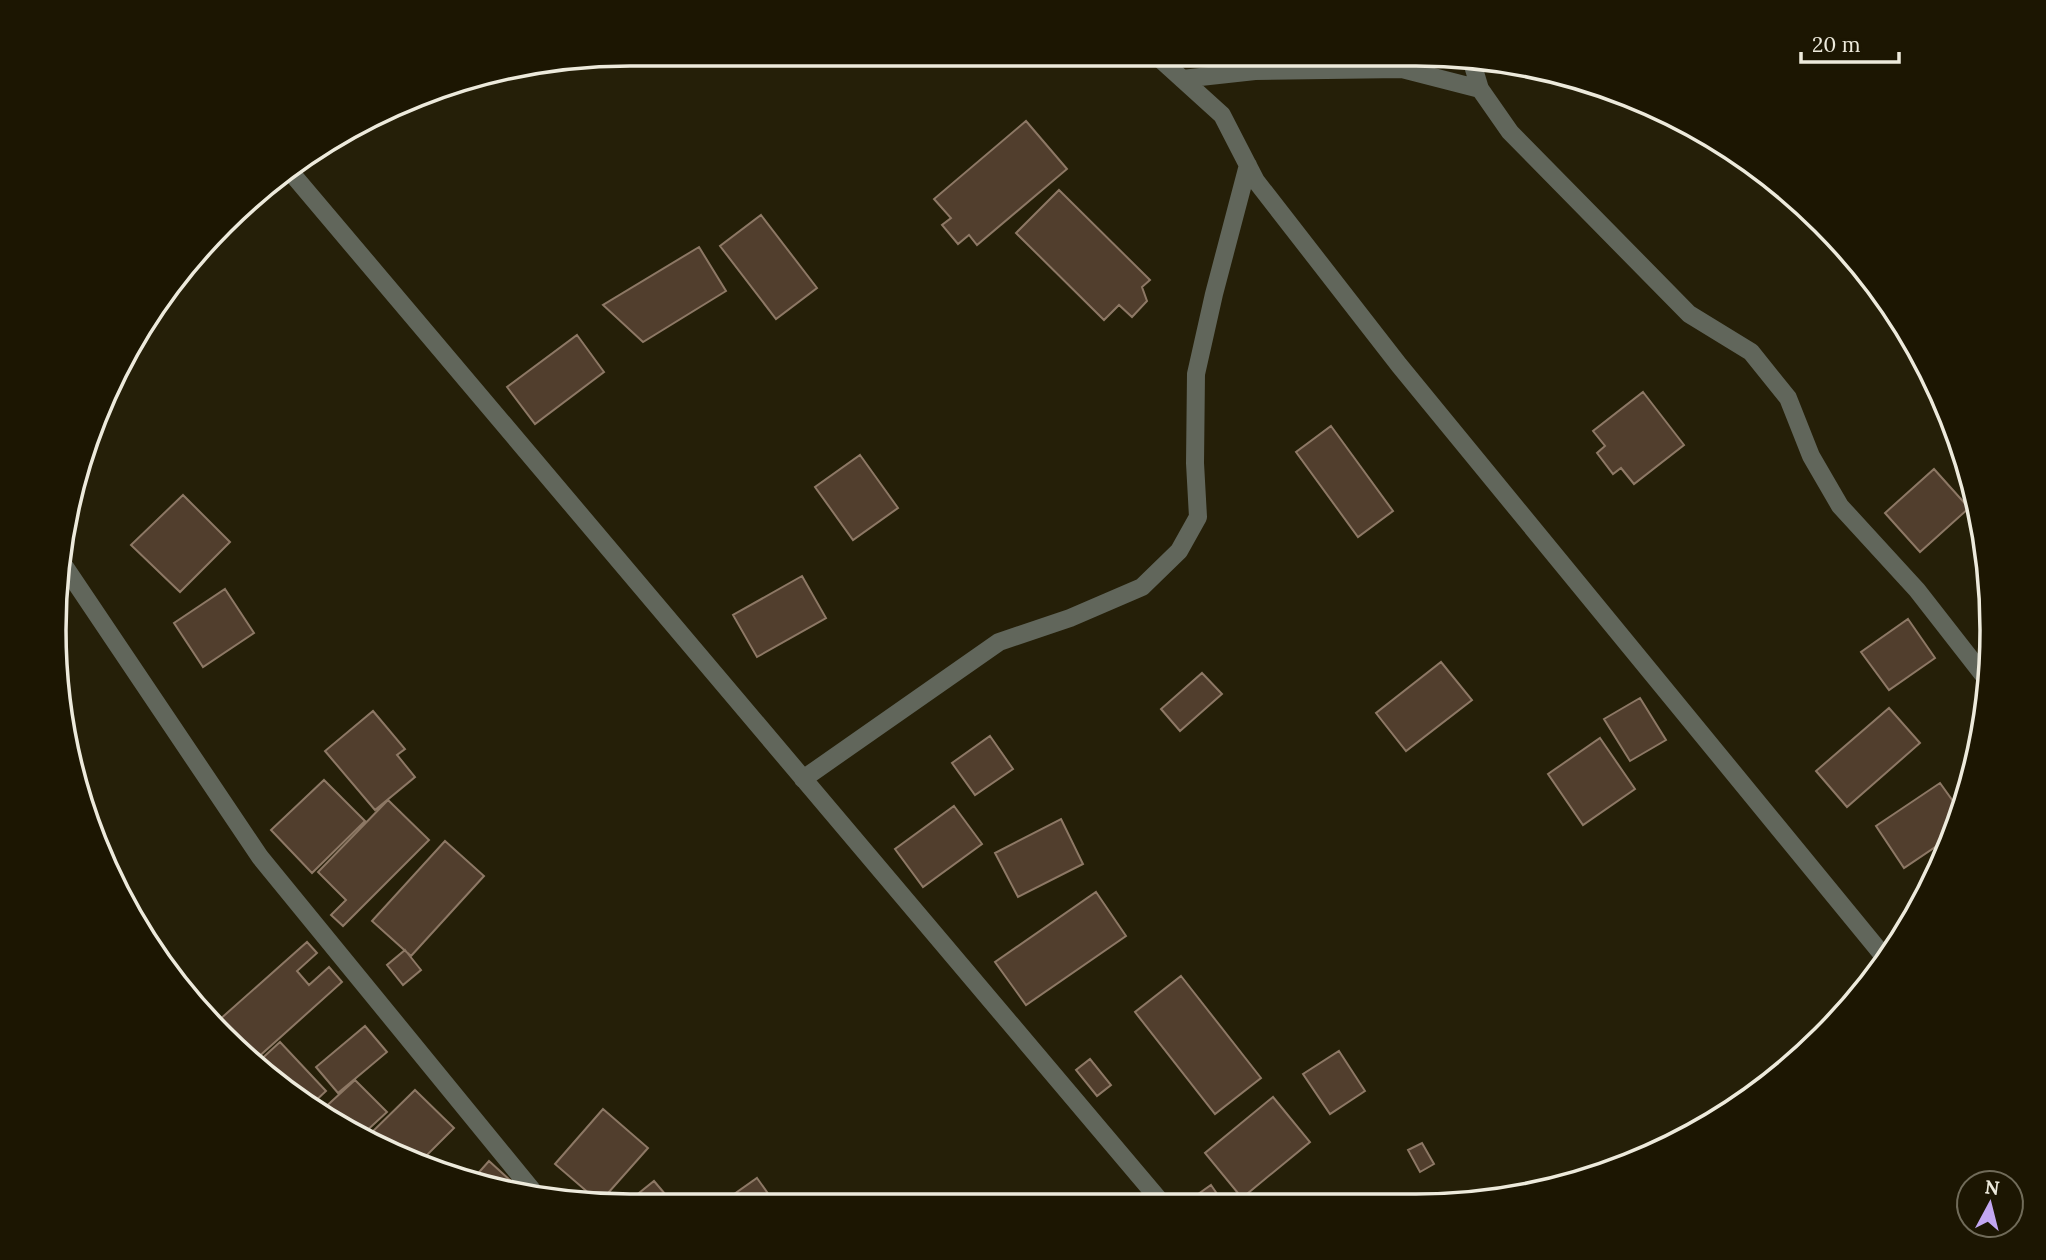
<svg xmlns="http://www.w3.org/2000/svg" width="2046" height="1260" font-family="Lora,serif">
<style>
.building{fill:#513e2d;stroke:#8d7865;stroke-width:2}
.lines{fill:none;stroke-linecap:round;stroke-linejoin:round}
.minor{stroke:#61665b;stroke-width:18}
.rim{fill:none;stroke:#edeadc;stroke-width:3.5}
</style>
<rect width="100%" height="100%" fill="#251f08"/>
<path class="building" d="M1026 121 1067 169 977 245 969 235 958 244 942 225 951 218 934 199Z
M1059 190 1150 280 1142 287 1147 301 1132 317 1119 305 1104 320 1016 233Z
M761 215 817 288 776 319 720 246Z
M699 247 726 291 643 342 603 305Z
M577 335 604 372 535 424 507 387Z
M1643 392 1684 445 1634 484 1621 468 1613 474 1597 453 1605 446 1593 431Z
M1331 426 1393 511 1358 537 1296 452Z
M860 455 898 508 853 540 815 487Z
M1934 469 1969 508 1920 552 1885 513Z
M183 495 230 542 180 592 131 545Z
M802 576 826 618 757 657 733 615Z
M225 589 254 633 203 667 174 623Z
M1908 619 1935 658 1889 690 1861 652Z
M1441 662 1472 700 1406 751 1376 713Z
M1202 673 1222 694 1180 731 1161 709Z
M1640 698 1666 740 1630 761 1604 719Z
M1889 708 1920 743 1847 807 1816 771Z
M373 711 405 749 397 755 415 777 375 810 325 751Z
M990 736 1013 769 975 795 952 763Z
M1600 738 1635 789 1583 825 1548 774Z
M324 780 365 821 312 873 271 830Z
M1940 783 1960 811 1950 837 1904 868 1876 826Z
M388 800 429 840 343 926 331 915 346 900 318 872Z
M954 806 982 844 923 887 895 849Z
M1061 819 1083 864 1018 897 995 853Z
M445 841 484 876 411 956 372 921Z
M1096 892 1126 936 1026 1005 995 962Z
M307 942 317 953 297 971 309 985 329 967 342 982 255 1060 218 1021Z
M405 950 421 970 403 985 387 965Z
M1181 976 1261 1078 1215 1114 1135 1012Z
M365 1026 387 1052 338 1093 316 1067Z
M280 1042 326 1091 311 1105 280 1087 257 1063Z
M1339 1051 1365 1091 1330 1114 1303 1074Z
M1090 1059 1111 1085 1097 1096 1076 1070Z
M355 1080 387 1112 362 1135 321 1111Z
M415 1090 454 1128 418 1164 410 1162 367 1137Z
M1273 1097 1310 1142 1242 1198 1205 1153Z
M603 1109 648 1148 601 1201H598L555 1164Z
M1422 1143 1434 1164 1420 1172 1408 1150Z
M489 1161 524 1193 473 1179Z
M757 1178 774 1202H734L730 1197Z
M654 1181 671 1201H629Z
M1211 1185 1224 1204 1198 1203 1194 1197Z"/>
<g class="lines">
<path class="minor" d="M1158 57 1222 115 1256 181 1399 365 1886 959
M1471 59 1480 89 1510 132 1689 314 1751 352 1788 398 1811 456 1840 506 1917 590 1988 681
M1182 79 1255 71 1402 69 1480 89
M288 169 1162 1203
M65 567 260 857 537 1196
M803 779 999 642 1070 618 1142 587 1179 551 1198 517 1195 463 1196 374 1214 294 1248 165"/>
</g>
<path d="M0 0H2046V1260H0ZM630 66H1416A564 564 0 0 1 1980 630V630A564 564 0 0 1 1416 1194H630A564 564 0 0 1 66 630V630A564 564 0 0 1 630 66Z" fill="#1c1602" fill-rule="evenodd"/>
<path class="rim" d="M630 66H1416A564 564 0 0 1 1980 630V630A564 564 0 0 1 1416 1194H630A564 564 0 0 1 66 630V630A564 564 0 0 1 630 66Z"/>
<g transform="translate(1990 1204) rotate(7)"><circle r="33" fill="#1c1602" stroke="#706b59" stroke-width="2"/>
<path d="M0-5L12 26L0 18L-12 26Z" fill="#c3a7f2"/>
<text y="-10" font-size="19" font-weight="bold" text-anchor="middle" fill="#edeadc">N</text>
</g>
<path d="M1801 52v10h98v-10" fill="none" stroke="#edeadc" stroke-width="3.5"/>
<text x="1812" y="52" font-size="21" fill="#edeadc" stroke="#1c1602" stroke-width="5" paint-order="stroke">20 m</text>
</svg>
